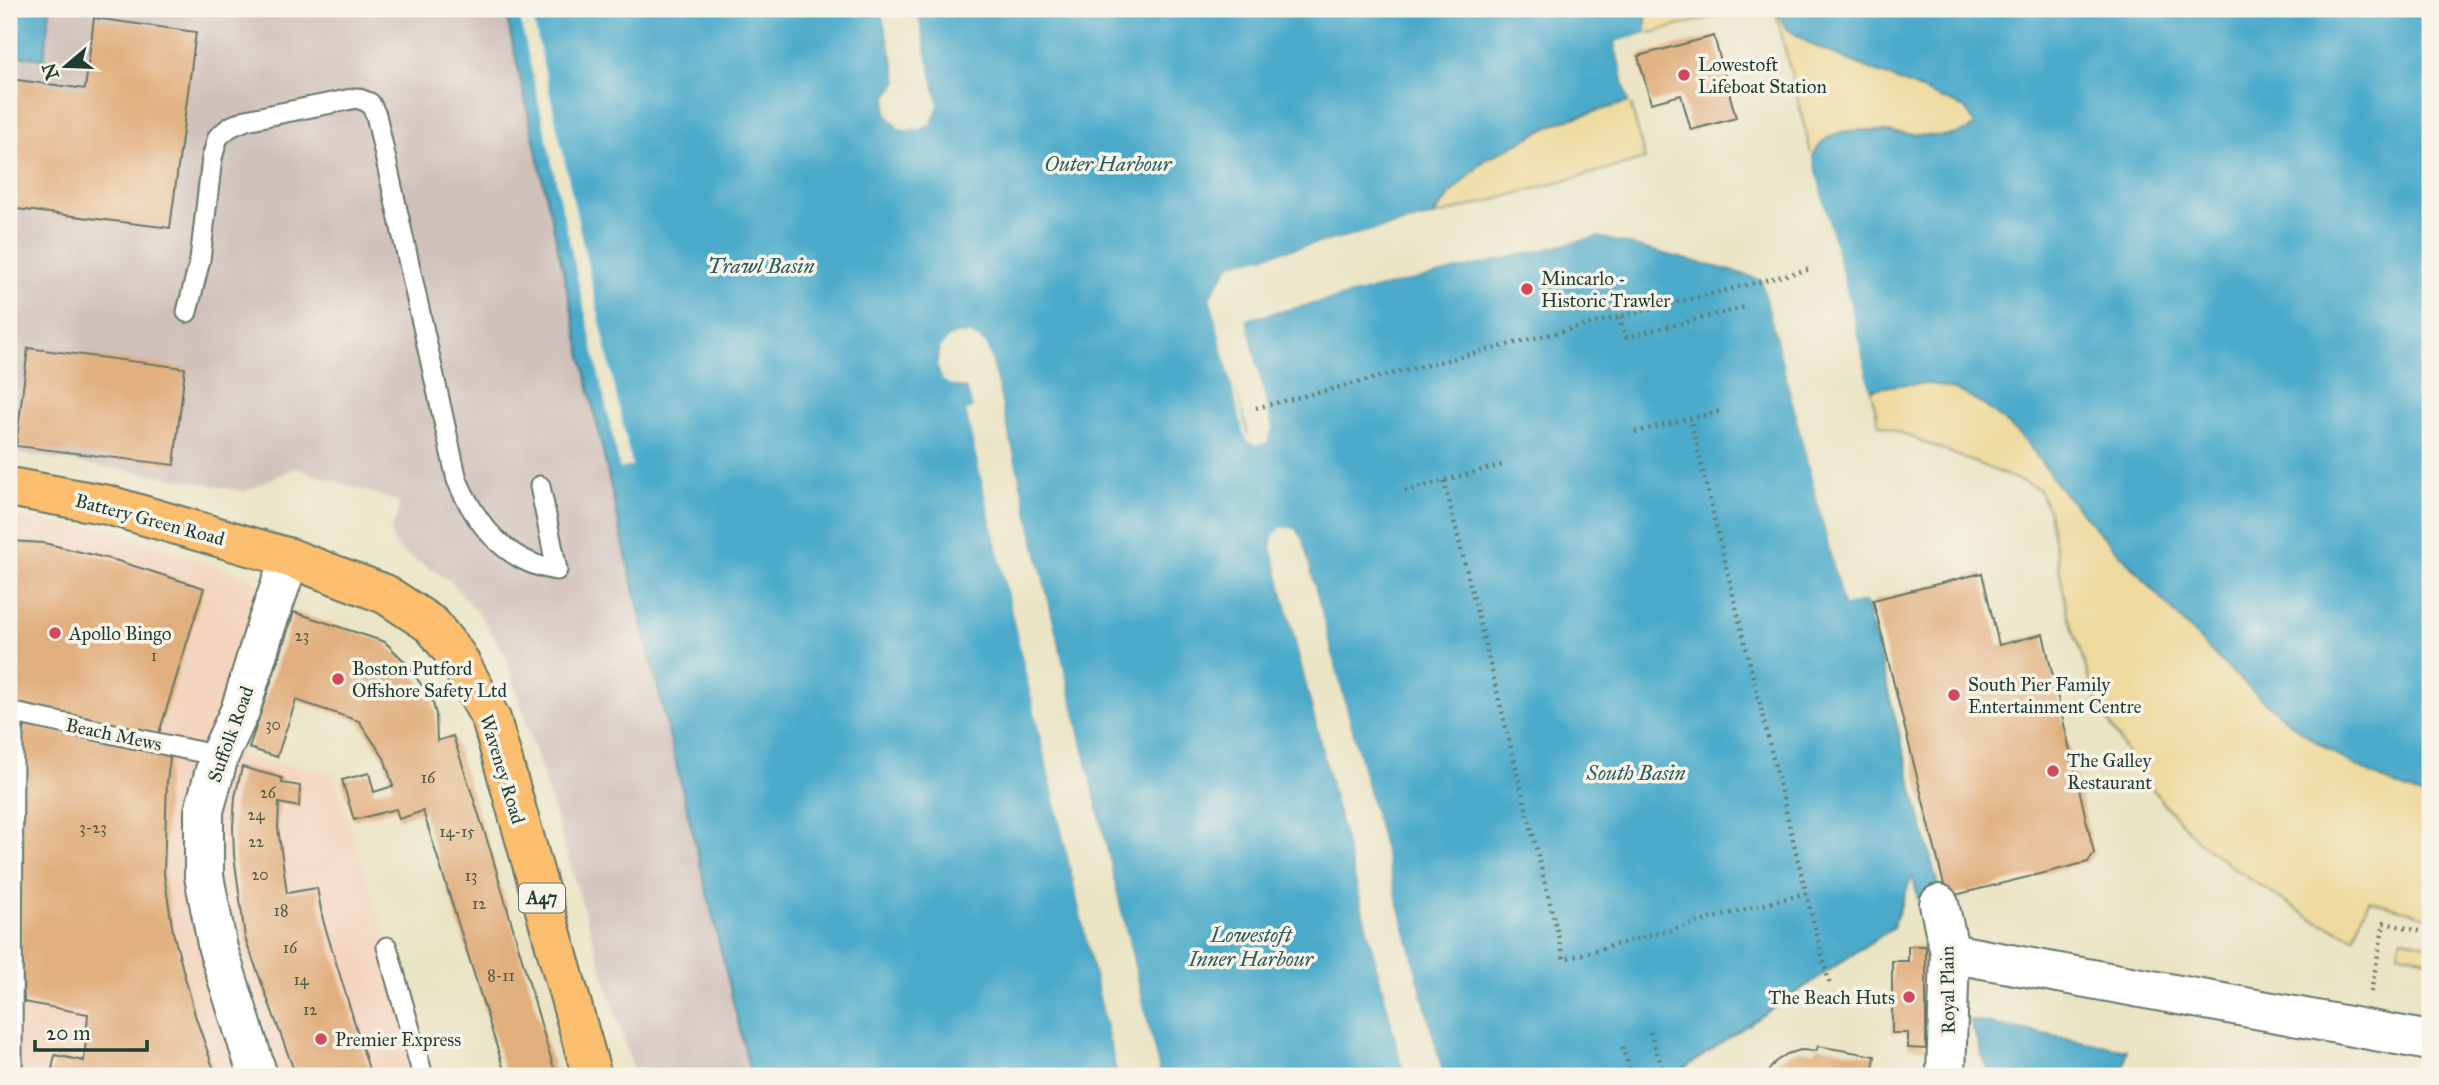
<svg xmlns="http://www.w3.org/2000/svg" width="2439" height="1085" font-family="'IM FELL Great Primer',serif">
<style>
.built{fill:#f3d4be}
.industrial{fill:#cfc0ba}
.sand{fill:#eeda9e;stroke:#868c69;stroke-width:2}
.water{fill:#4baaca;stroke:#35747f;stroke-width:2}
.pier{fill:#eae4c5}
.building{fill:#e1af7e}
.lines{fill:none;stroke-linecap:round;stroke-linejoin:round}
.lane-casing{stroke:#667767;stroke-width:23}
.street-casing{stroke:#667767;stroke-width:42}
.highway-casing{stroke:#667767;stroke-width:42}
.path{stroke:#667767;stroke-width:4.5;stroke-dasharray:2 5;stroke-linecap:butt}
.lane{stroke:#fff;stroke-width:19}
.street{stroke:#fff;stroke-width:38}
.highway{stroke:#fbbe6e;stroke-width:38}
.poi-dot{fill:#d1495b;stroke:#f7f3e8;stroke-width:2.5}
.labels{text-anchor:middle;stroke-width:7;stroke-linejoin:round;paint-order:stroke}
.number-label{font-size:16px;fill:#505a46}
.shield{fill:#f7f3e8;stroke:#60746a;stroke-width:2}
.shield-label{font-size:18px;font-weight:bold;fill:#1f3d34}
.poi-label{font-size:19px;fill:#1f3d34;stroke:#f7f3e8;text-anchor:start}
.street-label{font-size:19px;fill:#1f3d34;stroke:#f7f3e8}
.water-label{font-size:21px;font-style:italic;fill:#2c5e61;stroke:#f7f3e8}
</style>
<rect width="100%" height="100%" fill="#f7f3e8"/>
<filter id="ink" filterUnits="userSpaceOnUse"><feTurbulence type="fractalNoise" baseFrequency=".0143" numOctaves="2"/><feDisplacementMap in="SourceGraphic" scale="14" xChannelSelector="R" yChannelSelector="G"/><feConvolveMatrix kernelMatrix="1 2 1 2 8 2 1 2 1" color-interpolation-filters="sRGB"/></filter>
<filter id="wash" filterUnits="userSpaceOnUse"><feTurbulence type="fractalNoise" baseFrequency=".00686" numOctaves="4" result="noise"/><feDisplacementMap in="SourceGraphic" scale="28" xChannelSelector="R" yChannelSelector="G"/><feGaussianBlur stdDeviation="1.57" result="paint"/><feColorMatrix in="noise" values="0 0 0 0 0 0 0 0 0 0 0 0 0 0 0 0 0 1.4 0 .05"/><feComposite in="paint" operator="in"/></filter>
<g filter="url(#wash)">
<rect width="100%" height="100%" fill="#eae4c5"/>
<path class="built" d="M9 517 115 531 299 595 238 757 332 771 432 1076H9Z"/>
<path class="industrial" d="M50 9H514L625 551 751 1076H647L644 1067 633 1070 506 656 482 618 449 580 407 555 395 545 390 531 398 513 399 502 295 468 244 492 193 481 9 452V55L43 59Z"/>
<path class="sand" d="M1625 9H1718L1720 15 1615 42 1645 159 1401 225Z
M1775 9 1908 44 2430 537V918L2369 900 2354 937 2312 919 2239 872 2199 842 2164 804 2129 757 2097 702 2067 611 2049 512 2038 488 1879 424Z
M2401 938 2430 946V960L2398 952Z"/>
<path class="water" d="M9 9H50L44 59 9 55Z
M505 9H881L899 83C876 98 885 133 916 128 933 126 935 117 937 101L916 9H1646V33L1615 42 1629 102 1559 122 1485 160 1454 190 1432 217 1231 264 1210 297 1250 442 1256 445 1267 442 1272 431 1246 319 1598 236 1762 279 1844 605 1865 601 1940 894 1918 899 1913 878H1911L1893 927 1673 1076H1443L1302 539 1295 529 1285 527 1272 541V547L1405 1076H1160L990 355C984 338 972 335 955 335L938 352C934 375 946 386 967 388L974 408 967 411 1118 1076H751L625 551Z
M1775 9H2430V798C2310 760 2229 673 2147 583 2120 553 2091 524 2064 493 2050 477 2040 458 2026 442 2015 430 2000 417 1986 407 1948 379 1914 380 1870 390L1813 158C1832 98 1935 159 1975 125L1965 108 1812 45 1786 28Z
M1970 1020 2127 1050 2122 1076H1990Z"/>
<path class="pier" d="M518 9H531L632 466 620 469Z
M881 9H885L903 82 891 97 890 112 899 123 913 128 928 121 934 108 913 9H916L938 105 931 123 918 130H905L898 127 887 114 888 96 899 82Z
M1650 32 1648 37 1619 45 1633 102 1630 106 1615 42Z
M1811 151 1848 298 1871 393 1867 390 1809 159Z
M1438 216 1433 221 1233 267 1214 297 1247 433 1252 440 1261 441 1265 439 1269 430 1242 320 1244 316 1597 233 1741 269 1766 278 1847 601 1864 597 1868 600 1844 606 1762 280 1740 272 1598 236 1246 319 1272 429 1267 442 1256 445 1249 442 1244 434 1210 297 1231 264Z
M955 335H970L977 338 985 344 990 355 1160 1076H1156L986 356 982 347 976 341 969 338 957 339 943 350 940 366 951 381 970 386 977 408 976 411 971 413 1122 1076H1118L966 411 973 408 967 388 949 384 943 380 937 366 940 348 948 339Z
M1285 527 1295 529 1302 539 1443 1076H1439L1299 540 1293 532 1286 530 1277 536 1276 546 1408 1076H1405L1272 547 1274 534Z"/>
<g id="blocks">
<path class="building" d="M94 18 196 32 170 228 9 208V79L85 89Z
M1714 36 1736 118 1691 130 1681 95 1651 103 1638 56Z
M28 348 185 368 174 465 16 446Z
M9 541 44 543 118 561 204 588 159 733 9 704Z
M1982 573 1999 645 2043 634 2094 853 2088 862 1947 897 1873 600Z
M294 612 385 642 406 663 432 700 436 714 437 741 453 736 491 852 556 1076H506L423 811 399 819 396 809 354 820 342 780 369 773 374 792 393 786 384 758 359 721 296 700 277 757 249 748Z
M25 726 171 751 167 781 164 874 173 932 195 1015 216 1076H62L51 1074 55 1055 84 1061 88 1014 24 1002 20 909 19 758Z
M242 767 282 778V783L300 786 299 807 279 803 278 828 287 893 317 888 323 920 371 1076H296L245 938 234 855 233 826 235 797Z
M1908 946H1926V1049L1908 1048V1033H1892V961H1908Z
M1818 1046 1875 1056 1872 1076H1765L1775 1062 1787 1054 1801 1050 1816 1051Z"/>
</g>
</g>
<g filter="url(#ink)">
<use href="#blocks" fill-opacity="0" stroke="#667767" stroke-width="2"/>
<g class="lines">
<g class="lane-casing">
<path id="lane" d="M187 312 200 260 212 158 218 137 230 127 246 120 357 98 370 103 376 115 457 480C476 524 507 563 557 570L540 486
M9 712 219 756
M387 947 423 1076
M12 1076 13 712"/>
</g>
<g class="street-casing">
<path id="street" d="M1939 904 1950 953 1946 1076
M1950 953 2430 1041
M258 1076 218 949 204 876V811L219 756 240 711 266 626 290 558"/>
</g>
<g class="highway-casing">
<path id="highway" d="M9 487 108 505 290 558 385 594 432 625 457 657 491 719 592 1076"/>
</g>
<path class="path" d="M1619 317 1626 337 1745 307
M1256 408 1810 269
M1635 432 1721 411
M1444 481 1564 959 1806 893 1690 419
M1405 491 1505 464
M1806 893 1830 986
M2371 992 2384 923 2430 933
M1650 1032 1665 1076
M1622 1047 1632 1076"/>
<use href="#lane" class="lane"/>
<use href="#street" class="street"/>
<use href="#highway" class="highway"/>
</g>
</g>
<g class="poi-dot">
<circle cx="1684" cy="75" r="7"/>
<circle cx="1527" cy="289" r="7"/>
<circle cx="55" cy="633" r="7"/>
<circle cx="338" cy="679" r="7"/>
<circle cx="1954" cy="695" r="7"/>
<circle cx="2053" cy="771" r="7"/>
<circle cx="1909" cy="997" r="7"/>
<circle cx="321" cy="1039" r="7"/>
</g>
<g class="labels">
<g class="number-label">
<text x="302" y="641">23</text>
<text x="154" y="661">1</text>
<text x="273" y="730">30</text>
<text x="428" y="783">16</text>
<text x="268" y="798">26</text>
<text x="256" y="820">24</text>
<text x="93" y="833">3-23</text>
<text x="457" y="837">14-15</text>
<text x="256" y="847">22</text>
<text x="260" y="880">20</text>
<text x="471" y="881">13</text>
<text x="479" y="909">12</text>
<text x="281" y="916">18</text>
<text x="290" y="953">16</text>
<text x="501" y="981">8-11</text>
<text x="301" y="985">14</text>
<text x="310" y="1015">12</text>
</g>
<rect class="shield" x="519" y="883.5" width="46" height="29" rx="5"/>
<g class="shield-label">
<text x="542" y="904">A47</text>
</g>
<g class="poi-label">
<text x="1698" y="71">Lowestoft<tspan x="1698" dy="22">Lifeboat Station</tspan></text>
<text x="1541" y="285">Mincarlo -<tspan x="1541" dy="22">Historic Trawler</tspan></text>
<text x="69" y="640">Apollo Bingo</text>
<text x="352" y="675">Boston Putford<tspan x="352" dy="22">Offshore Safety Ltd</tspan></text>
<text x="1968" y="691">South Pier Family<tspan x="1968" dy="22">Entertainment Centre</tspan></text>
<text x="2067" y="767">The Galley<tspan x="2067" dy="22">Restaurant</tspan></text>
<text x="1895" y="1004" text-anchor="end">The Beach Huts</text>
<text x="335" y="1046">Premier Express</text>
</g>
<g class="street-label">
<text transform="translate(150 519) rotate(15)" y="7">Battery Green Road</text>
<text transform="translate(114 734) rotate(12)" y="7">Beach Mews</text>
<text transform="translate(230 734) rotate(-70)" y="7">Suffolk Road</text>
<text transform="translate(503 769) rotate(73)" y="7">Waveney Road</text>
<text transform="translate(1947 990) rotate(-91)" y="7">Royal Plain</text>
</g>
<g class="water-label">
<text x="1108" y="171">Outer Harbour</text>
<text x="761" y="273">Trawl Basin</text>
<text x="1636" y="780">South Basin</text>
<text x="1251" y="942">Lowestoft<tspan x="1251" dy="24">Inner Harbour</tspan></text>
</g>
</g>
<rect width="2439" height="1085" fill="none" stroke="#f7f3e8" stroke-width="35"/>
<g transform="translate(66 66) rotate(251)" stroke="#f7f3e8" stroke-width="5" paint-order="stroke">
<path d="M0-5L12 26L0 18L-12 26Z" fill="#1f3d34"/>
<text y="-10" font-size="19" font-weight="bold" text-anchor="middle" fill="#1f3d34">N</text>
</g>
<path d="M35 1040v10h112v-10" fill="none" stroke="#1f3d34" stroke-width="3.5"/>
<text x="46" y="1040" font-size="21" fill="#1f3d34" stroke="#f7f3e8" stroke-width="5" paint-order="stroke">20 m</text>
</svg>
